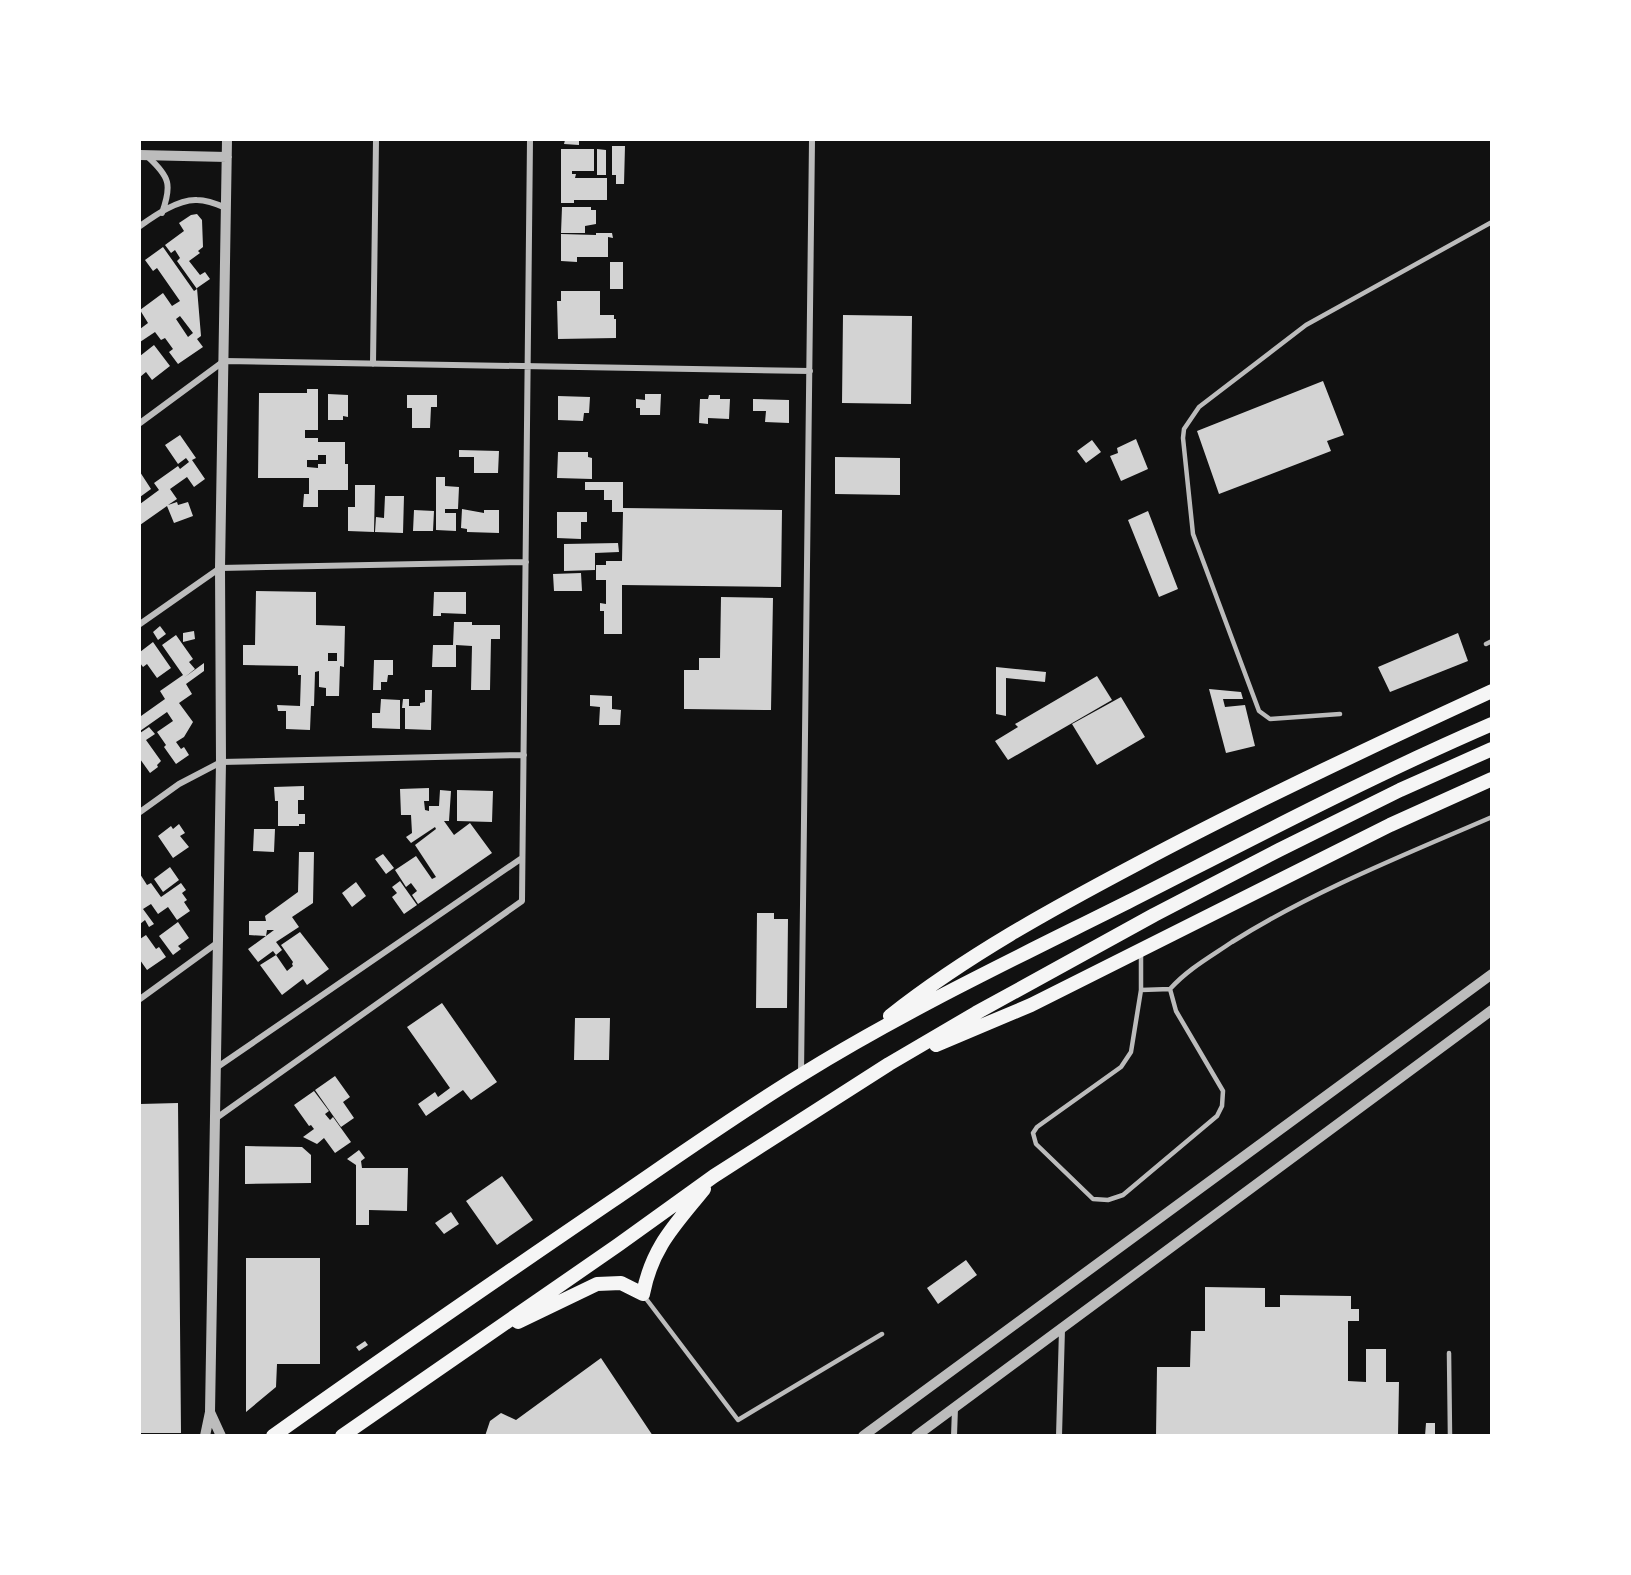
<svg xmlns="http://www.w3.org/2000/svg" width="1631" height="1575" font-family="Arial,sans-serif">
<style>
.building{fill:#d3d3d3;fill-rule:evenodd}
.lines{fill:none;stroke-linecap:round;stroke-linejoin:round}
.service{stroke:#bcbcbc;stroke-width:4.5}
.minor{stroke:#bcbcbc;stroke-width:6}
.tertiary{stroke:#bcbcbc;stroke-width:10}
.trunk{stroke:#f5f5f5;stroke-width:14}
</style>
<rect width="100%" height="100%" fill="#111"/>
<path class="building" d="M565 140H579V145L564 144Z
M612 146H625L624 184H616V175H612Z
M561 149H594V171H572V174H576L575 178H607V200H574V203H561Z
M597 149 606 150V175H597Z
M562 207H591V210H596V224L585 226V233H561Z
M197 214 202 220 203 247 198 251 200 253 189 261 200 275 205 272 210 279 197 288 201 336 197 339 203 347 178 364 169 352 173 349 165 338 161 340 155 332 140 342V329L148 323 140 310 163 293 172 306 180 301 157 268 153 271 145 260 163 247 194 291 197 289 177 261 180 258 175 250 171 253 165 245 184 231 179 223 191 215ZM180 316 193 333 188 337 176 319Z
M596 233H612L613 238 608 237V257H577V262L561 261V234L596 235Z
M610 262H623V289H610Z
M561 291H600V315H614V319H616V338L558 339 557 301H561Z
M843 315 912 316 911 404 842 403Z
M154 345 170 366 152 380 146 372 140 377V356Z
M1323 381 1344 435 1327 441 1331 451 1219 494 1197 431Z
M307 389H318V430H305V438H318V442H345V464H348V490H318V507H303L304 494H309V478H258L259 393H307ZM318 455H326V464H318V468L307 467V460H318Z
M328 394 348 395V417L343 416V420H328Z
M645 394H661L660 415H640V408H636V399L645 400Z
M407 395H437V407H431L430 428H412V408H407Z
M709 395H720V399H730L729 419 708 418V424L699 423 700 399H708Z
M558 396 590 397 589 413H584L583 421 558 420Z
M753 399 789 400V423L765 422 766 411H753Z
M180 435 196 458 192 460 205 479 194 487 187 477 170 489 177 499 168 505 177 502 178 505 188 502 193 516 174 523 167 506 140 525V504L159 490 154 483 178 466 180 469 189 462 186 458 178 464 165 445Z
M1136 439 1148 469 1121 481 1110 456 1118 453 1117 448Z
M1092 440 1101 452 1086 463 1077 451Z
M459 450 499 451 498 473H474V457H459Z
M558 452H588V457L592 458V479L557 478Z
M835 457 900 458V495L835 494Z
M140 472 151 489 140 497Z
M436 477H445V486L459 487 458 509H445V513H456V531L436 530Z
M585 482H623V508L782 510 781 587 622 585V634H604V611H600V603L606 604V580H596V565H606V561H622L623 512H612V500H604V490H585Z
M355 485H375L374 532 348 531V507H355Z
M385 496H404L403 533 375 532 376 517 384 518Z
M462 509 484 513V510H499V533L467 532V529L461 528Z
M414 510 434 511 433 531H413Z
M1148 511 1178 589 1159 597 1128 520Z
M557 512H587V522H581V539L557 538Z
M618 543 619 552 595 553V570L564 571V544Z
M581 573 582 591H554L553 574Z
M256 591 316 592V625L345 626 344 667 340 666 339 696H326V688L319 687V671L315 672 314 706H311L310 730 286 729V711H278L277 705 300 706 301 675H298V666L243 665V645H255ZM328 653H337V661H328Z
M434 592H466V614L441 613V616H433Z
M721 597 773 598 771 710 684 709V670H699V658H720Z
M454 622H472V625H500V639H491L490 690H471L472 646 456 645V667H432L433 645H453Z
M160 626 166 634 158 640 153 632Z
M194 631 195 639 183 642V633Z
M1458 633 1468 661 1390 692 1378 667Z
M176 635 193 659 189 662 195 669 185 677 204 663V671L186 684 192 694 179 703 193 722 184 737 176 742 181 749 184 747 189 755 176 764 164 747 166 745 157 732 173 721 167 712 140 731V713L141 716 165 699 160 691 183 675 162 645Z
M153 642 171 668 157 678 147 664 143 667 140 663V652Z
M374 660H393V675H388L387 682H381V690H373Z
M996 667 1046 672 1045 682 1006 678V716L996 714Z
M1097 676 1112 700 1008 760 995 741 1018 727 1015 724Z
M1209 689 1241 692 1243 699H1223L1225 707 1245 705 1255 746 1226 753Z
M425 690H432L431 730 405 729V708H402L403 699H409V706H420V703L425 702Z
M590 695 612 696V709L621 710 620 725H599L600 707 590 706Z
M1121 697 1145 737 1097 765 1072 724Z
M381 699 400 700V729L372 728V713H380Z
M149 727 155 734 146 740 161 761 157 765 158 767 150 773 140 759V733Z
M304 786V800H298V814H305V824H299V826H278V801H275L274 787Z
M429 788V801H424L425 810 429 811V806H439L440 790 451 791 449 821H444L454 835 470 823 492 853 418 904 412 895 417 891 411 883 406 887 395 870 416 856 432 879 436 877 415 845 436 829 435 827 411 843 406 837 412 833 411 815H401L400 789Z
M457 790 493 791 492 822 457 821Z
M179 824 185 833 180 836 189 847 173 858 158 836 171 826 173 829Z
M254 829H275L274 852 253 851Z
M299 852H314L313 903 292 917 299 927 276 942 282 950 276 955 273 951 258 962 248 949 270 933 274 930H267L266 936 249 935V921H266L265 916 298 892Z
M383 854 394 868 386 874 375 859Z
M170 867 179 880 163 892 154 879Z
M140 874 147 885 151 883 161 897 181 883 186 890 182 893 187 900 184 902 190 911 177 920 168 907 158 914 151 904 143 909 154 924 149 927 145 920 140 924Z
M400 881 417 905 404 914 392 897 397 893 392 887Z
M356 882 366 896 352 907 342 893Z
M757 913H774V919H788L787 1008H756Z
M178 922 189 938 178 946 181 949 173 955 159 936Z
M300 932 329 969 307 985 303 979 282 995 260 965 276 955 287 971 293 966 292 964 293 962 281 945Z
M146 935 156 949 159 947 166 957 147 970 140 960V939Z
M442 1003 497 1082 471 1100 463 1090 426 1116 418 1104 435 1092 438 1097 450 1088 407 1027Z
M575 1018H610L609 1060H574Z
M335 1076 350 1097 343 1102 354 1118 341 1127 315 1090Z
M314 1091 329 1111 325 1114 330 1120 333 1117 351 1142 335 1153 324 1138 317 1144 303 1137 314 1129 311 1125 309 1126 294 1105Z
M178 1103 181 1433H140V1104Z
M245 1146 302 1147 311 1155V1183L245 1184Z
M359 1150 365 1158 361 1161 362 1168H408L407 1211 369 1210V1225H356V1165L347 1159Z
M502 1176 533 1220 497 1245 466 1201Z
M451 1212 459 1224 444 1234 435 1223Z
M246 1258H320V1364H277L276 1387 246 1412Z
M966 1260 977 1275 938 1304 927 1288Z
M1205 1287 1265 1288V1307H1280V1295L1351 1296V1309H1359V1321H1348V1381L1366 1382V1349H1386V1382H1399L1398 1436H1156L1157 1367H1190L1191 1331H1205Z
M365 1341 368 1345 359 1351 356 1347Z
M601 1358 653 1436H485L490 1421 501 1413 516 1420Z
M1426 1423H1435V1436H1425Z"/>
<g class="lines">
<path class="service" d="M1486 644 1492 641
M1340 714 1270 719 1259 711 1193 534 1183 438 1184 429 1199 407 1306 325 1492 222
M1141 953V990L1131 1052 1121 1067 1037 1127 1033 1133 1036 1144 1093 1199 1108 1200 1123 1195 1217 1116 1222 1106 1223 1091 1176 1011 1170 989C1188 969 1210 957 1232 942 1313 891 1404 855 1492 817
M1141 990 1170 989
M644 1296 738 1420 882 1334
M1449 1353 1450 1436"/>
<path class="minor" d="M148 157C170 177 172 185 162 213
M140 226C154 216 178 199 197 200 207 200 217 204 226 208
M373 364 376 140
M140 423 224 361 810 371
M140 624 220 568 526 562
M140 812 179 784 221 762 524 755
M140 999 217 943
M216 1068 522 858
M801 1075 812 140
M215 1119 522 901 530 140
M954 1436 955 1408
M1059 1436 1062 1329"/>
<path class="tertiary" d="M140 155 227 157
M210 1412 221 1436
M205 1436 210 1412 221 762 220 568 227 140
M863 1436 1492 974
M916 1436 1492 1010"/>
<path class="trunk" d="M890 1016C966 956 1052 909 1137 864 1253 802 1372 746 1492 691
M936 1045 1031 1005 1390 825 1492 779
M518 1322 597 1284 621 1283 643 1294C652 1247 675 1225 704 1189
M273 1436C385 1356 499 1278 612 1201 675 1158 737 1114 801 1075 906 1010 1018 957 1128 902 1248 841 1367 778 1492 724
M342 1436 618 1245 714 1176 889 1064 976 1013 1154 915 1279 850 1400 790 1492 749"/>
</g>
<rect width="1631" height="1575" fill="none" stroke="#ffffff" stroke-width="282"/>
</svg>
